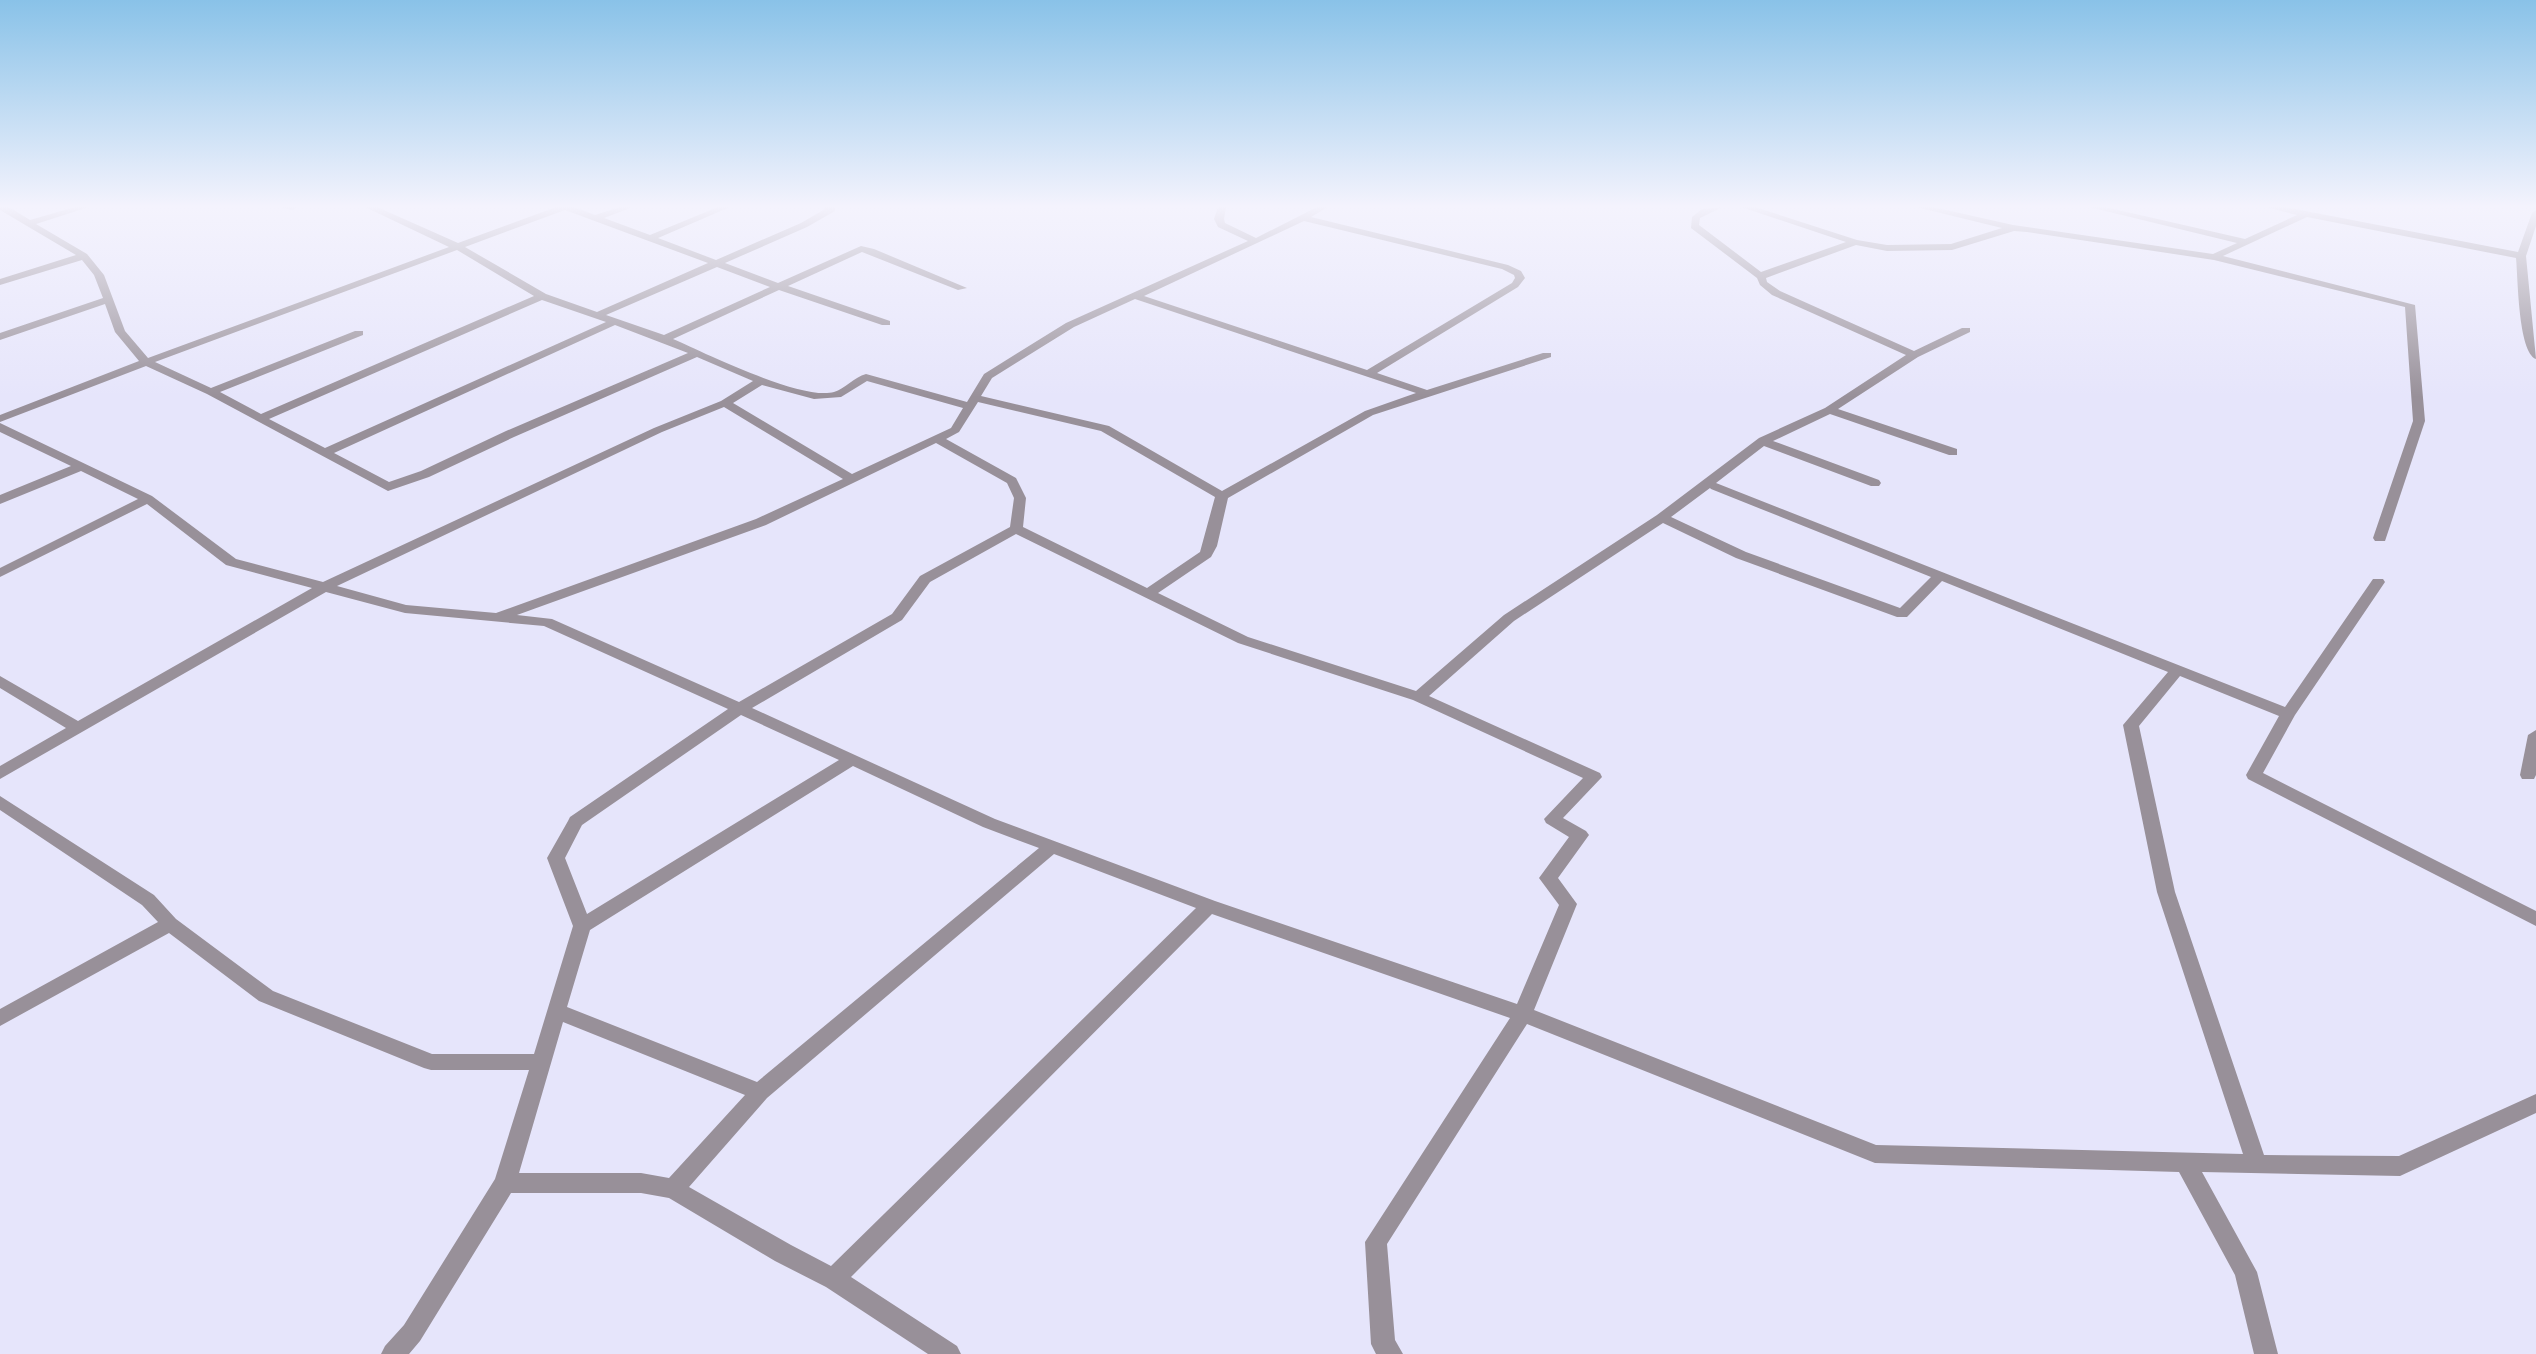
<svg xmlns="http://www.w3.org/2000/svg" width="2536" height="1354" font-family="'Archivo Narrow',sans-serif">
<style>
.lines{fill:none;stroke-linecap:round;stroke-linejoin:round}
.minor{fill:#989099;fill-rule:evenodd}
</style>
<rect width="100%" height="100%" fill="#e6e5fb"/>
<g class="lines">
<path class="minor" d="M0 207H9L30 220 75 207H89L36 224 87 254 104 275 125 331 148 358 449 247 365 207H377L458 243 556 207H574L595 215 620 207H633L604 218 650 235 718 207H730L658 238 716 260 801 223 825 209 823 207H835V211L807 227 725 263 778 283 861 246 874 249 967 288 958 290 862 252 788 286 890 321V325H882L779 290 673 339C705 353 802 401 834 392 845 389 854 377 866 374L967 402 984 374 1066 323 1248 241 1218 227 1214 219 1218 207H1226L1224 219 1225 223 1256 238 1317 207H1328L1311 217 1508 265 1521 271 1525 278 1518 287 1377 373 1427 390 1543 353H1551V357L1373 415 1228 498 1217 546 1211 557 1158 593 1248 637 1416 691 1504 615 1657 515 1759 438 1825 408 1906 355 1772 295 1760 285 1757 278 1691 228 1692 217 1702 209 1723 207 1700 218 1699 225 1761 272 1846 242 1741 207H1755L1857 240 1887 245 1951 244 2002 228 1916 207H1933L2013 225 2213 254 2237 243 2089 207H2105L2245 239 2297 215 2266 207H2285L2518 252 2532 213 2536 210V226L2526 256 2536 359C2518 352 2518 277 2516 258L2307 217 2223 256 2415 305 2425 421 2385 541H2375L2373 538 2413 421 2405 307 2214 260 2027 232 2014 231 1952 250 1887 251 1856 245 1766 278 1767 282 1780 291 1914 351 1962 328H1970V332L1918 357 1838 409 1957 449V455H1949L1830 414 1773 441 1879 480 1881 483 1879 486H1871L1764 446 1716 483 2285 707 2373 579H2383L2385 582 2295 715 2263 773 2536 911V926L2248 779 2246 775 2279 716 2180 676 2139 726 2175 892 2264 1155 2399 1156 2536 1094V1113L2400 1176 2202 1172 2257 1272 2278 1354H2254L2235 1275 2179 1172 1875 1163 1527 1024 1387 1244 1395 1340 1403 1354H1376L1371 1344 1365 1242 1510 1018 1212 914 851 1277 957 1346 961 1354H928L826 1287 775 1261 669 1198 641 1193H511L420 1341 409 1354H381L385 1346 404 1325 495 1179 529 1070H431L424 1068 259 1001 169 933 0 1026V1009L158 922 142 905 0 810V796L154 895 176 919 273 991 432 1054H534L573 926 547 858 568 821 570 817 728 709 544 626 405 613 326 592 0 779V766L66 728 0 688V676L78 721 312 588 226 565 147 504 0 577V568L138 499 81 471 0 504V495L71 466 0 432V423L152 496 236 559 323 582 654 428 721 401 753 381 697 357 514 437 429 477 388 491 207 394 146 366 0 422V415L139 361 115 332 105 304 0 340V333L103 298 94 275 82 260 0 285V279L76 255 0 210ZM565 210 708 263 597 312 546 294 465 247ZM1304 221 1502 269 1514 275 1515 278 1512 283 1367 370 1144 296ZM457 250 534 296 261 414 220 392 363 335V331H355L211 388 155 362ZM717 267 770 287 664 335 606 315ZM1135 299 1416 393 1365 411 1222 491 1109 426 981 396 992 378 1074 327ZM542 300 606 322 325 448 269 419ZM615 325 688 353 506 431 421 471 389 482 334 453ZM867 381 963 408 951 428 852 474 733 403 762 385 814 399 841 397ZM978 402 1101 431 1215 497 1200 552 1147 588 1023 527 1026 498 1016 478 946 439 959 432ZM724 407 843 479 756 519 496 613 406 605 337 586 662 432ZM936 443 1007 483 1014 498 1010 527 920 576 892 614 739 702 552 619 517 615 766 525ZM1710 488 1711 489 1931 577 1900 608 1746 552 1671 517ZM1663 523 1736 558 1897 617H1907L1942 581 2168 672 2123 725 2157 892 2243 1154 1876 1145 1534 1010 1577 904 1558 878 1589 835 1586 831 1563 818 1602 777 1600 773 1429 696 1514 621ZM1016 534 1238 643 1413 700 1583 778 1544 819 1546 823 1569 837 1539 878 1559 905 1517 1004 1215 901 995 819 752 708 902 620 930 582ZM741 715 839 760 587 914 565 858 582 825ZM853 766 983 827 1039 848 757 1082 567 1007 590 930ZM1054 854 1196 908 831 1266 791 1245 689 1187 767 1098ZM563 1022 745 1095 669 1178 641 1173H519Z
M279 207H297L293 210Z
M2536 730V775L2534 779H2522L2520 775 2528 735Z"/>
</g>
<linearGradient id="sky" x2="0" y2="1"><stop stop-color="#89c2e8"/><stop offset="0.52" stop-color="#f4f3fd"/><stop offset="1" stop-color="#f4f3fd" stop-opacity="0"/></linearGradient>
<rect width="2536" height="397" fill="url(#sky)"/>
</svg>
